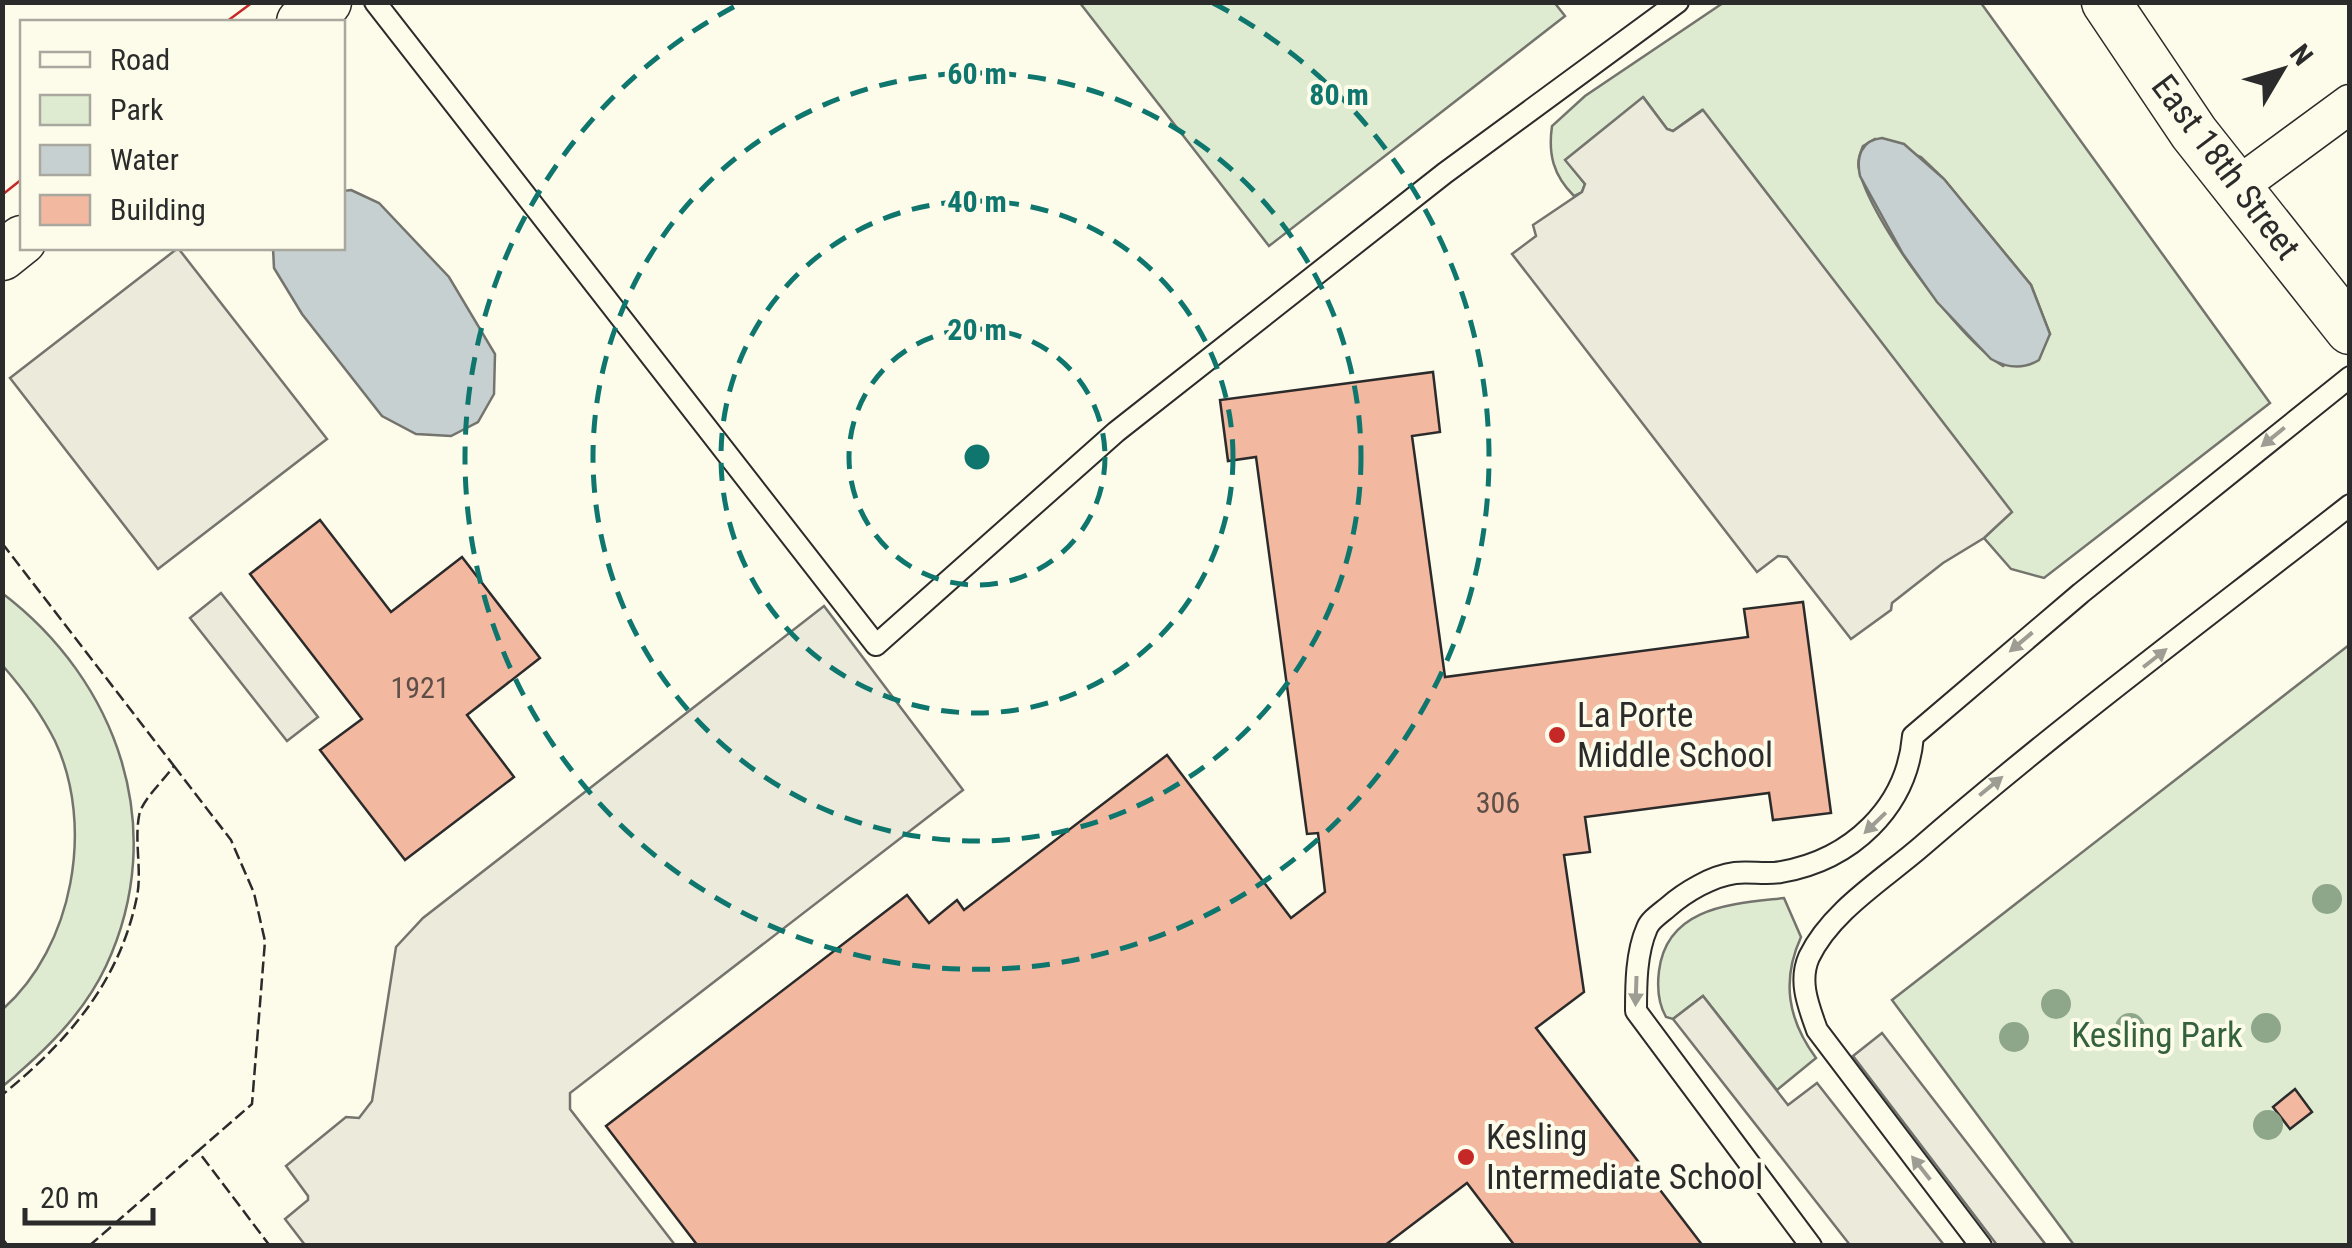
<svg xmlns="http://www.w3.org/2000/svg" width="2352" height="1248" font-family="'Roboto Condensed',sans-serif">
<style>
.green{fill:#deebd1;stroke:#74746e;stroke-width:2.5;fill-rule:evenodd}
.parking{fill:#eceadb;stroke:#74746e;stroke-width:2.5}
.water{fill:#c7d0d0;stroke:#74746e;stroke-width:2.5}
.building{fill:#f2b8a0;stroke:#2b2b2b;stroke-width:2.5}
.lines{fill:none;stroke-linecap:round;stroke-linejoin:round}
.service-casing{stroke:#2b2b2b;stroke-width:24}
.minor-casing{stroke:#2b2b2b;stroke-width:41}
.tertiary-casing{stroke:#2b2b2b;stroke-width:51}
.service{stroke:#fdfbea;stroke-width:20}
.minor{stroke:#fdfbea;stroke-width:38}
.tertiary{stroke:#fdfbea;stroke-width:48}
.fence{stroke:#2b2b2b;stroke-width:2.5;stroke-dasharray:12 5;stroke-linecap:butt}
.power{stroke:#c62828;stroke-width:2.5;stroke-dasharray:35 8 5 8;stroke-linecap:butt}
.tree{fill:#8ea78a}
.oneway{fill:#9e9d94}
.ring{fill:none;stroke:#0f766e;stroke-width:5;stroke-dasharray:18 12}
.poi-dot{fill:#c62828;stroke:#fdfbea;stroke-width:4}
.labels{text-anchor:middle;stroke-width:8;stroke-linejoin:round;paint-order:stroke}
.number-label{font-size:30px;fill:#5d4e48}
.street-label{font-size:35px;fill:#2b2b2b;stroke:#fdfbea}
.poi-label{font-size:35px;fill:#2b2b2b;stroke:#fdfbea;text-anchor:start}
.park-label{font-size:35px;fill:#34623c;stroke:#fdfbea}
.centre{fill:#0f766e;stroke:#fdfbea;stroke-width:5}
.ring-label{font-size:30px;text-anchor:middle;font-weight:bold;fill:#0f766e;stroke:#fdfbea;stroke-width:8;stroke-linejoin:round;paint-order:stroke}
</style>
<rect width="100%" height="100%" fill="#fdfbea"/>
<path class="green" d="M1554 2 1565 16 1269 246 1080 3Z
M1723 3H1981L2270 403 2044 578 2011 569 1984 538 2011 512 1702 110 1673 131 1667 129 1644 98 1566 160 1585 184 1582 192 1574 196C1553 175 1548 154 1552 126L1585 96ZM1875 139 1921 157 1944 179 2031 285 2050 334 2003 366C1959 340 1869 218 1859 169 1857 161 1860 154 1863 146Z
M2 593C118 681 170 829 106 966 83 1015 44 1052 3 1086V1009C73 947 95 826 55 741 41 713 23 689 3 666Z
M2349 645V1245H2074L1892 1000Z
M1784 898 1801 937C1781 981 1788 1020 1816 1058L1777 1090 1703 996 1673 1019 1666 1017C1658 1003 1657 987 1659 971 1667 906 1733 904 1784 898Z"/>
<path class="parking" d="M1643 97 1667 129 1673 131 1703 110 2012 512 1984 538 1943 563 1892 603 1891 610 1851 639 1787 557 1778 556 1757 572 1512 254 1536 236 1533 225 1582 192 1585 184 1565 160Z
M178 248 327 439 158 569 10 378Z
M221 593 318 717 287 741 190 618Z
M824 606 963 790 570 1093V1109L675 1245H305L285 1219 308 1200V1196L286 1166 346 1117 359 1118 372 1101 396 947 423 918Z
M1703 996 1788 1105 1817 1083 1944 1245H1850L1673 1019Z
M1882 1033 2046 1245H1997L1853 1056Z"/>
<path class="water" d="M1882 138 1904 144 1944 179 2031 285 2050 334 2039 360C2023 370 2007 368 1991 359L1937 302 1903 254 1860 176C1856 157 1861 140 1882 138Z
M351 190 379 203 449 277 495 354 494 394 478 422 451 436 416 434 382 416 302 314 274 268 273 248H342L343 191Z"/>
<path class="building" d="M1433 372 1440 432 1412 436 1445 677 1748 637 1744 609 1803 602 1831 813 1773 820 1769 793 1585 817 1590 852 1564 855 1584 992 1536 1028 1703 1246H1515L1467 1183 1384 1246H698L606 1126 907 895 929 923 957 900 964 910 1167 755 1291 918 1325 892 1318 833 1307 834 1256 457 1228 461 1220 400Z
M320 520 391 612 462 557 540 658 467 715 514 777 405 860 320 750 362 719 250 574Z
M2295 1089 2312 1112 2290 1129 2273 1107Z"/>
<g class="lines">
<g class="service-casing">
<path id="service" d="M375 2 876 645 1116 432 1445 173 1678 2
M1811 1246 1636 1011C1636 985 1636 953 1647 928 1650 920 1661 913 1668 907 1685 892 1712 876 1735 873 1750 871 1766 875 1781 872 1851 860 1907 808 1913 736L2081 593 2350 377
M1981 1246 1817 1030C1809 1007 1798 982 1809 957 1831 911 1884 879 1922 846 2059 727 2206 618 2350 505"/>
</g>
<g class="minor-casing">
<path id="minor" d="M2237 187 2350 104"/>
</g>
<g class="tertiary-casing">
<path id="tertiary" d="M2106 2 2194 133 2350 330
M301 22 327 2
M2 256 22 240"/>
</g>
<use href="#service" class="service"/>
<use href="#minor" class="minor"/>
<use href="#tertiary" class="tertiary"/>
<path class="fence" d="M2 543 174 766C164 780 141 801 139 816 134 844 143 873 136 901 118 984 66 1043 2 1095
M174 766 231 840 254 893 265 941 252 1104 198 1151 270 1246
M2 1238 8 1246
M89 1246 198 1151"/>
<path class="power" d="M226 22 253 2
M2 195 22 179"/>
</g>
<g class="tree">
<circle cx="2327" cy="899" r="15"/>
<circle cx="2056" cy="1004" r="15"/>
<circle cx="2130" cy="1028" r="15"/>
<circle cx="2266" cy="1028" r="15"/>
<circle cx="2014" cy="1037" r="15"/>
<circle cx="2268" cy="1125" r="15"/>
</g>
<defs><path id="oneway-solid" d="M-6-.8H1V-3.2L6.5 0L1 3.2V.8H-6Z" transform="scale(2.5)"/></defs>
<g class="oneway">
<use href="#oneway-solid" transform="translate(2273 437) rotate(141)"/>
<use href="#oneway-solid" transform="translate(2021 642) rotate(140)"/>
<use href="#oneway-solid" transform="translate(2155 658) rotate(-38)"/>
<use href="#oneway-solid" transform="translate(1991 786) rotate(-39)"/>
<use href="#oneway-solid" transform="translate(1875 823) rotate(136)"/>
<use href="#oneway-solid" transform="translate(1636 991) rotate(92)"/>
<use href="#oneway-solid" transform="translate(1921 1168) rotate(-128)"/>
</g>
<g class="ring">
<circle cx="977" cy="457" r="128"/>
<circle cx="977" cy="457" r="256"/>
<circle cx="977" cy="457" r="384"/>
<path d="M1213 3A512 512 0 1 1 741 3"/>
</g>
<g class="poi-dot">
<circle cx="1557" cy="735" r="10"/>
<circle cx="1466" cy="1157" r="10"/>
</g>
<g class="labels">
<g class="number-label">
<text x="420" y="698">1921</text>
<text x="1498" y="813">306</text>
</g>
<g class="street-label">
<text transform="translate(2226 167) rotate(53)" y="12">East 18th Street</text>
</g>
<g class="poi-label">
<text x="1577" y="727">La Porte<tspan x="1577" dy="40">Middle School</tspan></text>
<text x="1486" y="1149">Kesling<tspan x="1486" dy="40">Intermediate School</tspan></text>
</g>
<g class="park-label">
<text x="2157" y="1047">Kesling Park</text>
</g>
</g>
<circle cx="977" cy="457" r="15" class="centre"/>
<g class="ring-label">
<text x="977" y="84">60 m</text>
<text x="1339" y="105">80 m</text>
<text x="977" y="212">40 m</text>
<text x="977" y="340">20 m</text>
</g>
<rect width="2352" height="1248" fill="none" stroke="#2b2b2b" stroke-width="10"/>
<rect x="20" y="20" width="325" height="230" fill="#fdfbea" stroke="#a9a89e" stroke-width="2.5"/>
<rect x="40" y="52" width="50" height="15" fill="#fdfbea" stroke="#a9a89e" stroke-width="2.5"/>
<text x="110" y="70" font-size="30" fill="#2b2b2b">Road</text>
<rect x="40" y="95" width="50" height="30" fill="#deebd1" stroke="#a9a89e" stroke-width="2.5"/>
<text x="110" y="120" font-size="30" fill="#2b2b2b">Park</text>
<rect x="40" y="145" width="50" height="30" fill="#c7d0d0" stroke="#a9a89e" stroke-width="2.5"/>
<text x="110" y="170" font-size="30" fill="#2b2b2b">Water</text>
<rect x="40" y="195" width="50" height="30" fill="#f2b8a0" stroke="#a9a89e" stroke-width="2.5"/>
<text x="110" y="220" font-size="30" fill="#2b2b2b">Building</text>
<g transform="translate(2282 70) rotate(52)" stroke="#fdfbea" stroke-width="8" paint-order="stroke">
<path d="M0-8L18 38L0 25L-18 38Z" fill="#2b2b2b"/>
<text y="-15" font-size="28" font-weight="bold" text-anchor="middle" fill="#2b2b2b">N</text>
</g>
<path d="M25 1208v15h128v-15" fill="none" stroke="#2b2b2b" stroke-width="5"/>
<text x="40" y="1208" font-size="30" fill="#2b2b2b" stroke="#fdfbea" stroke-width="8" paint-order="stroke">20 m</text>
</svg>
